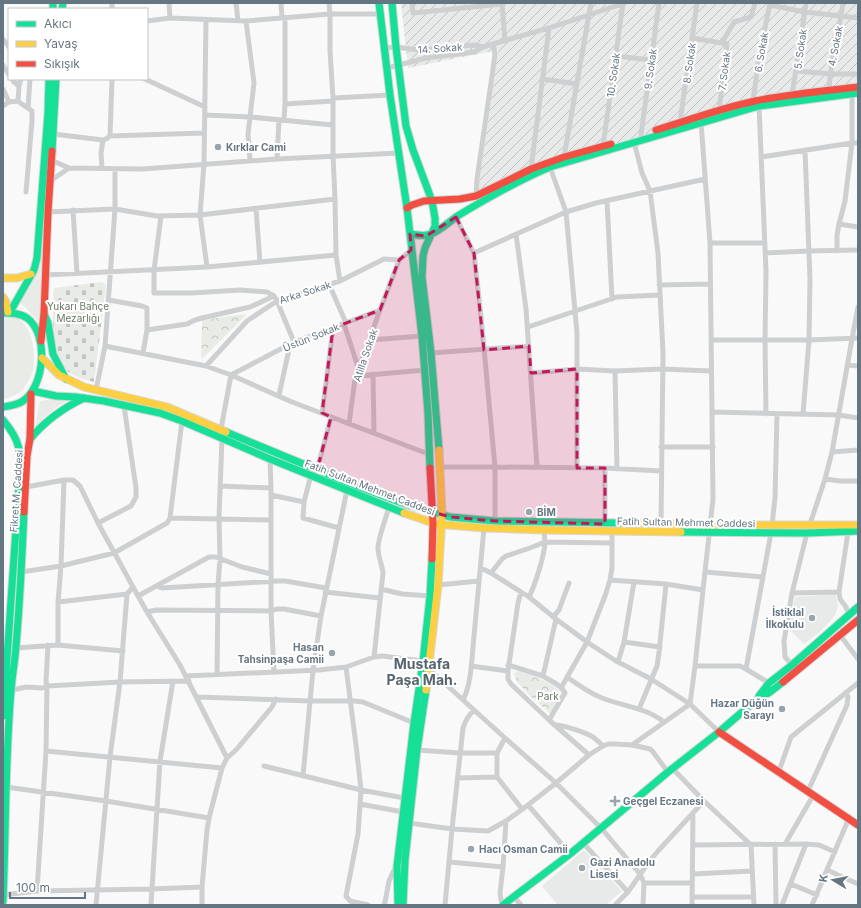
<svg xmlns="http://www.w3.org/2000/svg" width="861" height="908" font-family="Inter,sans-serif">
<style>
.built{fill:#e8e9e9}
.industrial{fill:url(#industrial-furrows)}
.grass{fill:#e8ebe6}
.cemetery{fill:url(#cemetery-stones)}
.park{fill:url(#park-crowns)}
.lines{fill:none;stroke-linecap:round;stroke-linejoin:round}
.fast-casing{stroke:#d5d6d7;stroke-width:9}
.slow-casing{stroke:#d5d6d7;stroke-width:9}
.jam-casing{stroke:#d5d6d7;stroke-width:9}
.street{stroke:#cecfd0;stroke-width:5}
.fast{stroke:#16e098;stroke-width:7}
.slow{stroke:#ffcf43;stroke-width:7}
.jam{stroke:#f24e42;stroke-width:7}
.marked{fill:#c2185b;fill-opacity:0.2;stroke:#c2185b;stroke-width:3;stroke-dasharray:8 5;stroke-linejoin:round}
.poi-dot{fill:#99a4ac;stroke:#fff;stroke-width:1.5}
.labels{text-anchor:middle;stroke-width:4;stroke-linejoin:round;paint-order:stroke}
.street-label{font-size:10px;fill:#657683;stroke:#fff}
.poi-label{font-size:10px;font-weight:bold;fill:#657683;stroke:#fff;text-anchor:start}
.park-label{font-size:10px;fill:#687a64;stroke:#fff}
.district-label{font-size:14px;font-weight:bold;fill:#57646e;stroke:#fff}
</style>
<defs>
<pattern id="industrial-furrows" width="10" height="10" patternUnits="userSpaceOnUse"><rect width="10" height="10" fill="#e8e9e9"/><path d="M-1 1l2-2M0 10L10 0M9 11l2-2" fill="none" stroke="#c0c1c2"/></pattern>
<pattern id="cemetery-stones" width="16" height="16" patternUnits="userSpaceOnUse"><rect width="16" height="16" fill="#e8ebe6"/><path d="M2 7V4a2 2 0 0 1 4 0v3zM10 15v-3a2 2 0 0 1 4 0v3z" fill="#c0c3c0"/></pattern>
<pattern id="park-crowns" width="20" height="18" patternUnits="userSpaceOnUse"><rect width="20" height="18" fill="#e8ebe6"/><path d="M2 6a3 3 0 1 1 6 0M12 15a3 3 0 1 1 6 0" fill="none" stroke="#c0c3c0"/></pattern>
</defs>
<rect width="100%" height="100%" fill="#f9f9f9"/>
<path class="built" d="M834 594 836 595 838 607 836 613 832 619 820 632 804 644 789 629 795 597Z
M584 850 622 891 606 905H558L542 886Z"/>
<path class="industrial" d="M401 3H858V89L763 102 536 169 477 196 498 50 408 68Z"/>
<path class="grass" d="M50 97 42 278 39 322 18 300 34 276Z
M11 317C13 317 15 317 17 318 33 326 36 355 33 370 32 375 27 385 23 389 18 395 11 397 4 399H3V319Z
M53 399H71C55 407 47 414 35 427L40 401Z"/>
<path class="cemetery" d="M102 282 106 285 94 382C87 380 79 378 73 375 49 361 53 312 54 288Z"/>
<path class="park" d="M245 314 246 315 203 358 201 357 202 322 203 320Z
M519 671C535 677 552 681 563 695L551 714 530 696 517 682 514 673Z"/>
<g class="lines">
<g class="fast-casing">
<path id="fast" d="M53 3V9
M379 3 390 95 407 208 422 336 428 413 430 468
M392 3 396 47 406 126 413 150 432 201 435 218V226L425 248 423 256 422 277 431 353 439 450
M62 9 63 3
M52 151 56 79
M410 234C417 235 424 237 431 234 441 230 450 221 459 215 489 197 519 180 550 167L759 106 858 93
M10 312 34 270 37 258 48 113 49 79
M3 313C11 313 20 313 27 318 49 334 45 386 23 401 17 405 10 406 3 407
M44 314 48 323 53 354 66 379
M33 391 56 396 76 397 104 401 160 413 182 421 270 459 404 513
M3 420C24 445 20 455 19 485L3 716
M226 432 349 483 402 503 450 517 495 521 622 523
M30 439C45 421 63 408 84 398
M681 532 807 533 858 531
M759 696 769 683 792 665 858 607
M3 901C6 831 5 761 11 691 12 676 15 661 16 646 20 601 22 557 24 512
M398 905 397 866 414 723 423 661 430 596 432 559
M403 905 405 860 417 750 426 690
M503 905 570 854 668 772 719 732 755 701 770 692 783 682"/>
</g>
<g class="slow-casing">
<path id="slow" d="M3 278H17L31 274
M3 297 6 302 8 312
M42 358 59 375 84 387 167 407 226 432
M404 513 436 524 484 528 544 530 681 532
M622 523 710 525H858
M426 690 438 585 442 514 439 450"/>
</g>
<g class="jam-casing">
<path id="jam" d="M656 130C689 120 722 108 755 101 789 94 824 91 858 87
M407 208 412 205 424 201 460 199 476 196 531 169 564 157 611 144
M41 341 44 314 48 212 52 151
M430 468 433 523 432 559
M24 512 27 456 30 439 31 394
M783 682 858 620
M719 732 858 825"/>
</g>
<path class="street" d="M112 3V9
M169 3 170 18
M236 3 238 21
M281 3 282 18
M329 3 330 14V51L333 98V155L335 199 336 255 340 281
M412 3 413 13 502 4
M502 3 505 41
M770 5 805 12 858 18
M206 20 204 164 200 215 207 267
M147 21 170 18 246 21 330 14H380
M246 21 254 83 248 134 250 160
M692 38 727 44 719 110
M3 39 9 47
M722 43 734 22 751 17 755 3
M385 48 396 47 419 50 475 45 483 47
M616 56 651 60
M3 65 9 75
M387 68 426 58 474 52 483 47 493 44 549 28 625 3
M797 71 830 74H858
M12 79 14 82 19 86
M145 79 205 107
M542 79 577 84
M3 89 9 102
M829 90C830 61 839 32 843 3
M792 95 806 3
M333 98 390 95
M18 101 19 86 21 79
M753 101 759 58 770 3
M285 104 333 101
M3 106 9 102 18 101C22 105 27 107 32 111V121L26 192
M759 106 766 271 765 340 766 414
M28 108 30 79
M205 115 250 117 333 125
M284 120 285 104V18
M680 122 697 3
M53 134 103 140
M641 135 659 3
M110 136 204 133
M634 142 642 173 650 191 658 253 663 353 661 525
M603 146 623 3
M564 157 591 3
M761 157 852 143H858
M277 159 279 120
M51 160 69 168
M550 167 566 212 577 333V468
M102 168 101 153 103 140 106 139 110 136 112 79
M531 169 549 28
M49 182 69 168 143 169 277 159 399 153
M476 196 477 179 494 62 495 54 493 44
M607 201 612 299
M256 209 260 262
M73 210 77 273
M48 212 115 209 157 216 200 215 335 199
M161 216 154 270V293H192L240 290 267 292 274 296 277 301 294 342
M456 217 474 253 481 316 495 467V521
M839 224 858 227
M516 234 526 309 537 467
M710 243H764
M837 251V235L839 224 845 201 852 143V94
M474 253 566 212 596 203 705 179
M765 253 808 251 858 250
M45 275 207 267 336 255
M329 284 346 323
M659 285 710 284
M109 300 142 306 147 308V330L143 353
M344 324 359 370
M528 327 617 297 660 295
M147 330 187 324 195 320 202 318 250 307 274 296
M370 340 422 336
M711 340H809L858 338
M105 346 206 366 231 375 292 402 431 455
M431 353 529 346
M847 365 858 366
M206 366 247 321 277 301 340 281 384 259 399 260
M615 371 617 469
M531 373 577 369 615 371 662 369 711 371
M373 374 374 433
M357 376 425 370
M96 390 105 346 115 209V169
M279 395 290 345
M712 412 839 415 858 418
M322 413 333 328
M803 414 809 340 810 279 805 150
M349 424 355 379 380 310
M221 429 231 375 294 342 380 310 399 260 411 250
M661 447H713
M832 452 858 450
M270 459 271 488V611L274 672
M440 467H495L605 468V524
M605 468 661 471
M317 470 331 417
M311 475 304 502 303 518 339 528
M825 479 840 481H858
M220 486 271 488
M26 487 64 480H73L80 486 98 523 138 596 147 612 180 665 227 758
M271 495 304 502
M170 518 271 520
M98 523 131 506 136 497V488L124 406
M772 525 775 498 777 414
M848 532 839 592 840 599 846 607 849 615
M481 568 491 573 529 597 556 619 543 676 508 665
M21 572 61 566 114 553 167 523 170 518 182 421
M705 572 763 577
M491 573 502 559 506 556 530 548 545 542 612 543
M610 580 666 584 703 590
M438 585 479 581
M156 586 162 588 277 581H285L326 588
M381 589 402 594 430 596
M325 592 380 598
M792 593 839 592
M138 596 209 557H216L242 567 271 574
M529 597C535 585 544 557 545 543 545 539 544 534 544 530
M58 602 127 594
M147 612 156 610 271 611 277 609H284L321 616
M553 617 559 610 569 583
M556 619 587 642 616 661 651 679 690 704 719 732
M840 635 858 659
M624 642 660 647
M58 645V602L61 566 64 480
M16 648 58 645 123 651
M374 657 383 573C382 565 378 556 378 548 378 538 386 518 389 507
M618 662 624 642 634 582
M792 665 785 657 784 641 792 593 807 533 825 479 832 452 852 339 858 307
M471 666 508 671 518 603 521 592
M695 666H740L746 669 769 683
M346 667 357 753 361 790 358 834 346 896 350 901 368 905
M746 669 771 533
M508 671V679L511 684 549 720 589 755
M217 675 218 585 220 559 219 518 222 438
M186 676 319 670 346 667 374 657 382 656 423 661 429 669 463 700 505 738 556 783 601 828 640 874 644 883 643 905
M543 676C550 681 562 685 565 693L549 720
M567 677C578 685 590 693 602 698 623 706 647 708 664 722
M561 688 587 642 605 596 610 580 612 568V531
M8 691 26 687 42 688 47 686 120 682 189 681
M197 697 310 701H355L363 702 414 723
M463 700C472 683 472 654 474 636 477 600 481 564 484 528
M639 709 657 666 659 653 666 584
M474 710C468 716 465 721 463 728L452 829 488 831 506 821 528 805 556 783 589 755 603 746 608 744H615L632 745 650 749 653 752 668 772
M554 725C561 724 587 733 593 737 597 740 600 743 603 746
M505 738 497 753V777L522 809
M632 745 690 704 695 666 703 590 713 499 710 243 701 122
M417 750 460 753H497
M46 751 222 768
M264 766 361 790 404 798
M672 768 704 801 751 845 754 905
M779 771 791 737 858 683
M303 776 313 670 321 616 347 490
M458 778 497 777
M6 787 106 801 209 818
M808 791 847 705 848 697 846 692
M360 804 403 812
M528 805 570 854
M409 823 452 829 445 905
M583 843 628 892
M775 844 776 905
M785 844 814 794
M693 845 806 844 819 845 835 852
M449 862 503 867
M827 870 858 884
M693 874 752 871
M644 883H692
M791 884 817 895
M37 891 151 889 202 887
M3 895 37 891 46 751 47 686 46 681 48 645
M514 897 521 905
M692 897H753
M504 904 501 900 500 893 503 867 506 821
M96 905 110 757 120 682 127 594 133 587
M151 905 160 761 173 681
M202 905V887L207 830 209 818 222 768 227 758 236 750 272 707 276 699
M384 905 385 902 389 881 392 874 396 867
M615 905 628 892 648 863 658 851 704 801
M692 905 693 813
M782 905 806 844
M812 905 849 818"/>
<use href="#fast" class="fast"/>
<use href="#slow" class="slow"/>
<use href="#jam" class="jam"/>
</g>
<path class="marked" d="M456 217 474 253 484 350 529 346 531 373 577 369V468H605V524L495 521 450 517 402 503 317 470 331 417 322 413 333 328 380 310 399 260 411 250 410 234 426 236Z"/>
<g class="poi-dot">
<circle cx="218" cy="147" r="4"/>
<circle cx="529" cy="512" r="4"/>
<circle cx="812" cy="618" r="4"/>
<circle cx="332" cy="653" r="4"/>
<circle cx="782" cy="709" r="4"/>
<path d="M613 795h4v4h4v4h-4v4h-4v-4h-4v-4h4z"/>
<circle cx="471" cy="849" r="4"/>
<circle cx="582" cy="868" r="4"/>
</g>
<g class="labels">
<g class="street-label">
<text transform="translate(835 46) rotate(-79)" y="4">4. Sokak</text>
<text transform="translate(440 48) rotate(-4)" y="4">14. Sokak</text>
<text transform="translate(800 49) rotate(-82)" y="4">5. Sokak</text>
<text transform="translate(761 52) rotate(-80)" y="4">6. Sokak</text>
<text transform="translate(689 63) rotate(-82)" y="4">8. Sokak</text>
<text transform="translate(650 69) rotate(-82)" y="4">9. Sokak</text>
<text transform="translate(724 71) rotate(-83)" y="4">7. Sokak</text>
<text transform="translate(613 75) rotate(-82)" y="4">10. Sokak</text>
<text transform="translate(305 292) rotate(-18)" y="4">Arka Sokak</text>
<text transform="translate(311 337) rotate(-22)" y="4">Üstün Sokak</text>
<text transform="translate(365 355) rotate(-71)" y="4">Atilla Sokak</text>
<text transform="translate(370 487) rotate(21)" y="4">Fatih Sultan Mehmet Caddesi</text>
<text transform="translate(16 491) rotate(-86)" y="4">Fikret M. Caddesi</text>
<text transform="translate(686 522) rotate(1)" y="4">Fatih Sultan Mehmet Caddesi</text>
</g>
<g class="poi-label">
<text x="226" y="151">Kırklar Cami</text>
<text x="537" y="516">BİM</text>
<text x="804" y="616" text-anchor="end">İstiklal<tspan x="804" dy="12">İlkokulu</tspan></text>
<text x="324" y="651" text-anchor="end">Hasan<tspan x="324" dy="12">Tahsinpaşa Camii</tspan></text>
<text x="774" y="707" text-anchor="end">Hazar Düğün<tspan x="774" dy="12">Sarayı</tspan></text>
<text x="623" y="805">Geçgel Eczanesi</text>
<text x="479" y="853">Hacı Osman Camii</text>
<text x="590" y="866">Gazi Anadolu<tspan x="590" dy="12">Lisesi</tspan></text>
</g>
<g class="park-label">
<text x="78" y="310">Yukarı Bahçe<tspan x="78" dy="12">Mezarlığı</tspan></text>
<text x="548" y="700">Park</text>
</g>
<g class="district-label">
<text x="422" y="669">Mustafa<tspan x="422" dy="16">Paşa Mah.</tspan></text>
</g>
</g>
<rect width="861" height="908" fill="none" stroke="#657683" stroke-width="8"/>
<rect x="8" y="8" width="140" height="72" fill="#ffffff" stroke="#c1c8cd"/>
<rect x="16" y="21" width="20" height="6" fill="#16e098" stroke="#c1c8cd"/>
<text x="44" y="28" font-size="12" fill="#657683">Akıcı</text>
<rect x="16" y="41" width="20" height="6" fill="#ffcf43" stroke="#c1c8cd"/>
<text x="44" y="48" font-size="12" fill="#657683">Yavaş</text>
<rect x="16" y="61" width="20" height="6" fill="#f24e42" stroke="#c1c8cd"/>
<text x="44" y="68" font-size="12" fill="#657683">Sıkışık</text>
<g transform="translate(833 880) rotate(280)" stroke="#ffffff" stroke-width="3" paint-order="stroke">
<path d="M0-3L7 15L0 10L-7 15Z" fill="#657683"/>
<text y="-6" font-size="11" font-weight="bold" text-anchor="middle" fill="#657683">K</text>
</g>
<path d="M10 892v6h75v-6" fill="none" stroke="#657683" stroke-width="2"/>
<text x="16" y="892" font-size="12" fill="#657683" stroke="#ffffff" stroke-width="3" paint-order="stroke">100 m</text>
</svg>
